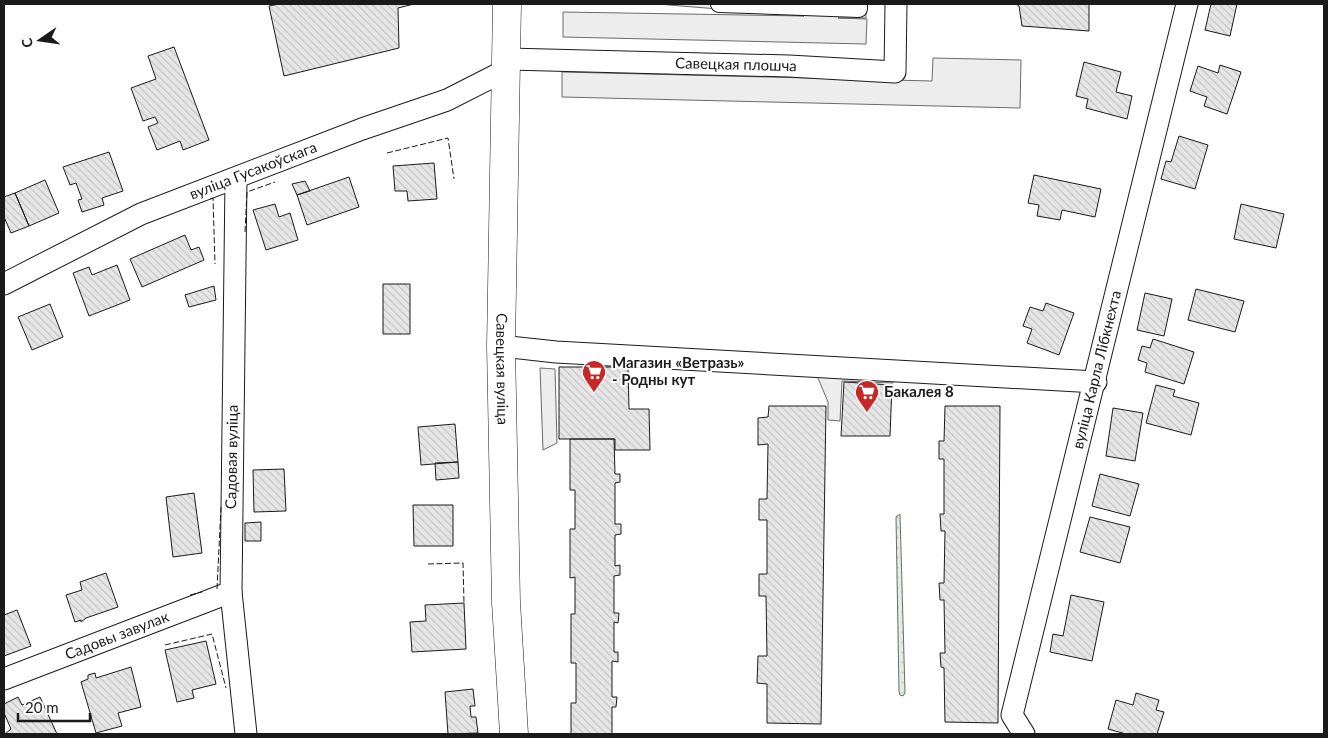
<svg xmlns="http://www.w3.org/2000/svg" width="1328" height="738" font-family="Lato,sans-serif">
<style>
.grass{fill:url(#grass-dots);stroke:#6a6a6a}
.parking{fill:#ededed;stroke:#6a6a6a}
.building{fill:url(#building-back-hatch);stroke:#1a1a1a}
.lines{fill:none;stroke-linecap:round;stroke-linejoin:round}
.pedestrian-casing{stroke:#1a1a1a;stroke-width:18}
.minor-casing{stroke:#1a1a1a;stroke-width:23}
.tertiary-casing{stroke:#1a1a1a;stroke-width:29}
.pedestrian{stroke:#fff;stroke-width:16}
.minor{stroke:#fff;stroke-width:21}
.tertiary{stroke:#fff;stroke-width:28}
.fence{stroke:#1a1a1a;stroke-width:1;stroke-dasharray:6 2.5;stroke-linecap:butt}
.labels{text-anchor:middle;stroke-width:4;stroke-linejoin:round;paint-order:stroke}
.street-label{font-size:15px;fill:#1a1a1a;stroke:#fff}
.poi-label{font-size:15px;font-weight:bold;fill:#1a1a1a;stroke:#fff;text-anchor:start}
</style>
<defs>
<pattern id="grass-dots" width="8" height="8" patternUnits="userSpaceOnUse" patternTransform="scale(1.25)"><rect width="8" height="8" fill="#e0efe3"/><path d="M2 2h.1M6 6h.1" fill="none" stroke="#c0ccc2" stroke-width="1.8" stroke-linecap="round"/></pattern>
<pattern id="building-back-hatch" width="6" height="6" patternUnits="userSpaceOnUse" patternTransform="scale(1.25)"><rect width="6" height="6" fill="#e6e6e6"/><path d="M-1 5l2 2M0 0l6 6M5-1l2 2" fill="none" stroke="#c5c5c5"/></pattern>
</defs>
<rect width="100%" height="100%" fill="#fff"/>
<path class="grass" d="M900 514 905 693 903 696 900 695 899 691 896 517Z"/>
<path class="parking" d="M657 4H866V18H838L867 19 866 44 563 37V12L804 16Z
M933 58 1021 60 1020 108 562 97V72L932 81Z
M540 368 555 369 557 443 543 450Z
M815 371 893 377V383L842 381 840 421 828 420V402Z"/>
<path class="building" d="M279 4H414L398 8 399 48 284 76 269 6Z
M1016 4H1089V31L1022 26 1019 6Z
M1211 4H1237L1230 36 1205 30Z
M174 47 209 140 183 150 180 141 157 150 148 127 158 123 155 117 143 121 131 88 156 79 148 56Z
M1084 62 1121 72 1116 92 1132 96 1127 119 1086 108 1088 99 1076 96Z
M1220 65 1241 72 1227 114 1204 106 1207 97 1190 91 1198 66 1218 73Z
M1179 136 1208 145 1195 189 1161 179 1166 161 1171 162Z
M109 152 123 191 102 198 104 205 82 212 78 200 82 199 76 183 70 185 63 167Z
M434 163 437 199 408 201 407 191H395L393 166Z
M1034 175 1101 189 1095 217 1062 210 1060 220 1037 216 1039 205 1028 203Z
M349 177 359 207 307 225 297 195Z
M45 180 59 213 29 226 15 193Z
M305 181 310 191 297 195 292 184Z
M15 193 29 226 11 233 4 217V197Z
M275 204 279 217 290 213 298 240 266 250 253 210Z
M1241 204 1284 214 1276 248 1234 239Z
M185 235 191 250 199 247 204 260 142 287 130 259Z
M117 265 130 300 89 316 73 273 89 267 92 275Z
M383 284H410V334H383Z
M214 286 216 300 189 307 185 295Z
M1196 289 1244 301 1235 332 1188 320Z
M1145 293 1172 299 1164 336 1137 330Z
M1046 303 1074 313 1059 355 1027 343 1032 329 1023 326 1030 307 1043 311Z
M50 304 63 337 32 350 18 317Z
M1153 339 1194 352 1184 384 1145 372 1147 363 1138 360 1142 346 1150 348Z
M559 367H628L629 409H649L650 450H615V439H559Z
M844 382 892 385 890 436H841Z
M1156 385 1175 390 1173 396 1199 403 1191 435 1146 423Z
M769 406H826L821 724 767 723V684L757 683 758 656H767L766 596H759V574H767V520H759V499H767L768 444 758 445V418L768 417Z
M945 406H1000L998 723 945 722 944 668 941 667 940 653H945L944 600H940L939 583H944L945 531H941L940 514H944V459H939V441H944Z
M1113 408 1143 413 1135 461 1106 456Z
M455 424 458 462 421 465 418 427Z
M570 439H614L615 474H620V482L615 483V524H621V534L615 535V566L620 565V575L614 576V613H619L618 623 614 622V652H618V662L612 661V697H617L616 707H612V734H571V703H576V663H571V614H575V577L570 578V529H575V490H570Z
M458 462 459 478 436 480 435 463Z
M284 469 286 511 254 512 253 470Z
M1100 474 1139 484 1130 516 1092 506Z
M194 493 202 553 173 557 166 497Z
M413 505H453V546H414Z
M1090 517 1130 527 1120 563 1080 552Z
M261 522V541H245V523Z
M106 573 118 607 86 618 81 622V620L75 622 66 595 82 590 80 582Z
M1071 595 1104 602 1092 661 1050 652 1053 634 1063 636Z
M464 603 466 649 412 652 410 622 426 621 425 605Z
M17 610 31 646 4 656V615Z
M206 641 216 684 192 690 194 698 177 702 165 650Z
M131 667 141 707 118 713 122 726 96 733 81 682 88 679V675L95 673 96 678Z
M473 689 475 706H470L471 717H476L478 733 448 734 445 692Z
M1136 693 1159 700 1156 710 1164 712 1157 734H1126L1108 729 1116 700 1133 705Z
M18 697 22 705 40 697 57 734H5L11 729 4 713V704Z"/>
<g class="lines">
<g class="pedestrian-casing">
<path id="pedestrian" d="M719 4 859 9V4"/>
</g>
<g class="minor-casing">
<g id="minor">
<path id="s1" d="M507 59 789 66 895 72 896 4"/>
<path d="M236 179 231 592 246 734"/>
<path id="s2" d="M4 284 141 214 362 129 447 100 506 70"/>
<path d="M501 346 556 352 1096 382"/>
<path id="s3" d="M4 679 231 592"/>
<path id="s4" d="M1024 734 1012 715 1187 4"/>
</g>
</g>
<g class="tertiary-casing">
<g id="tertiary">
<path id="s5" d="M507 4 501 346 506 602 514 734"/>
</g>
</g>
<use href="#pedestrian" class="pedestrian"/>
<use href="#minor" class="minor"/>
<use href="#tertiary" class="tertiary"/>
<path class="fence" d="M387 153 448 138 454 179
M210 199 213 198 215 264
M245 232 247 192 275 182
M428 564 463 563 464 603
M217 589 221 507
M190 595 202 592
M165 645 212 634 226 688"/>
</g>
<defs>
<g id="supermarket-pin" transform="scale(1.25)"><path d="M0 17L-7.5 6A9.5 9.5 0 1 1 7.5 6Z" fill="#c62828" stroke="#fff"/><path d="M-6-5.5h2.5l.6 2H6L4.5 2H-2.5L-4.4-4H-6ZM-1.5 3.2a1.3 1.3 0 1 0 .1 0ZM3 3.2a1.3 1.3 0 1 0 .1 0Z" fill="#fff"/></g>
</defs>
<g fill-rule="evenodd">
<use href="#supermarket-pin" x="594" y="372"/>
<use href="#supermarket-pin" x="867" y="392"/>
</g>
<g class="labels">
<g class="street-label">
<text dy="5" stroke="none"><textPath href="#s1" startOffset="229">Савецкая плошча</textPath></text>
<text dy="5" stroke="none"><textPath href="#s2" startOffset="274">вуліца Гусакоўскага</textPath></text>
<text dy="5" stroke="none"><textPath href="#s5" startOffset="365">Савецкая вуліца</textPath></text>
<text dy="5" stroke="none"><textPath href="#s4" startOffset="378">вуліца Карла Лібкнехта</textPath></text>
<text transform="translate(232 457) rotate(-89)" y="5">Садовая вуліца</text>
<text dy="5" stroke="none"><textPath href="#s3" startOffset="121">Садовы завулак</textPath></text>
</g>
<g class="poi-label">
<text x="612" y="368">Магазин «Ветразь»<tspan x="612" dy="17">- Родны кут</tspan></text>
<text x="884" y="397">Бакалея 8</text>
</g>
</g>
<rect width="1328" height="738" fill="none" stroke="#1a1a1a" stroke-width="10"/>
<g transform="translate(40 40) rotate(257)" stroke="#ffffff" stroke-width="4" paint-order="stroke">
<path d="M0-4L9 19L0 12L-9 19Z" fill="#1a1a1a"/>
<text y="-8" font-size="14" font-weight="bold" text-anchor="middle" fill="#1a1a1a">С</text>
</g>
<path d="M18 713v8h72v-8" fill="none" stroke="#1a1a1a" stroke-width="2.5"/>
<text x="25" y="713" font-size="15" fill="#1a1a1a" stroke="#ffffff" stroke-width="4" paint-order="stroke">20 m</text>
</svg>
